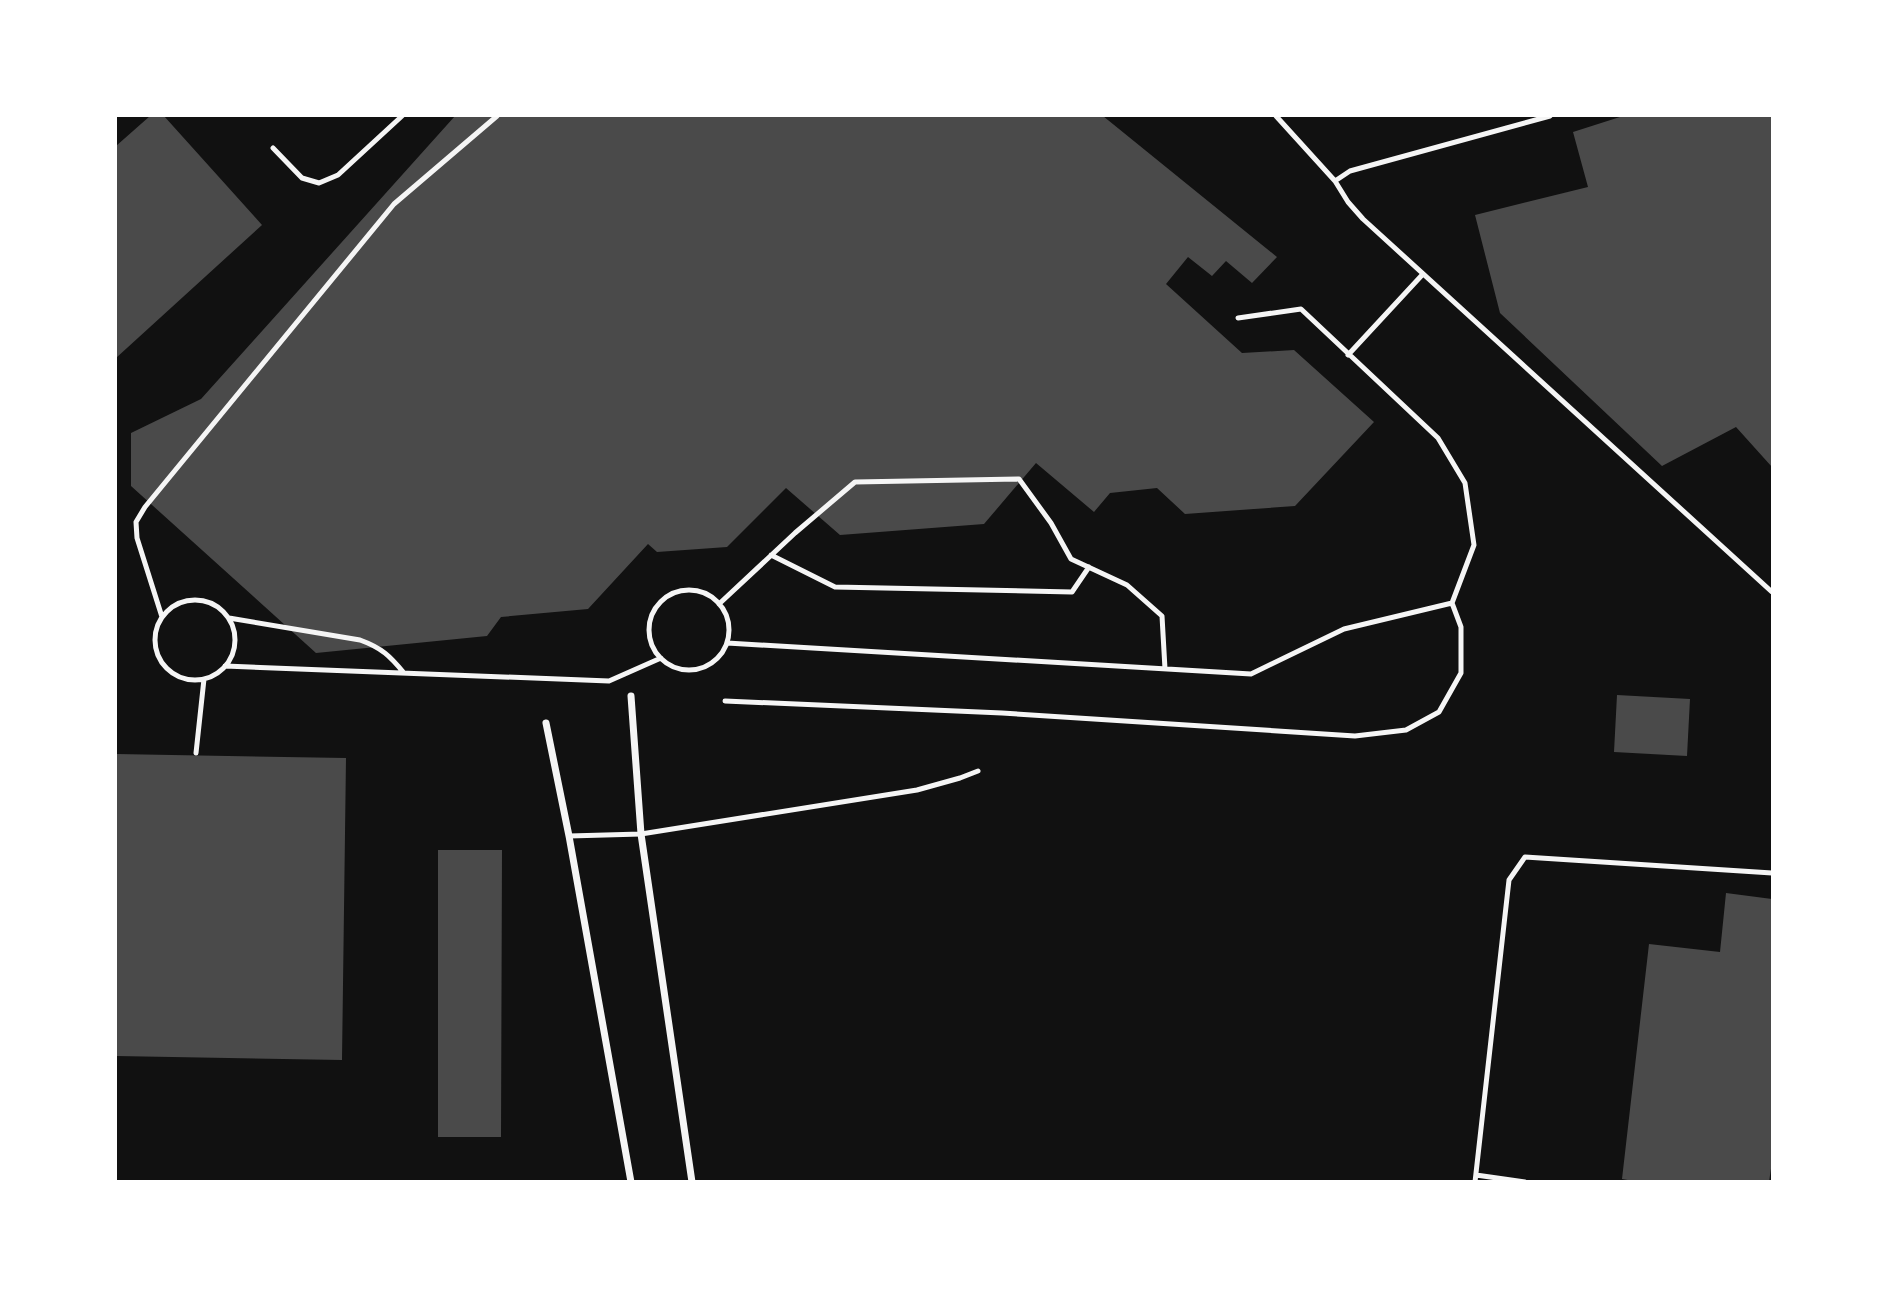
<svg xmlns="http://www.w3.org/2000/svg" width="1888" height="1297" font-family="Overpass,sans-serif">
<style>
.building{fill:#4a4a4a}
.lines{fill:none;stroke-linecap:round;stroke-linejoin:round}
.service{stroke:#f5f5f5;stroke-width:5}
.minor{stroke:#f5f5f5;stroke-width:7}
</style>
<rect width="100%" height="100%" fill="#111"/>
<path class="building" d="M150 116H164L262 225 116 358V146Z
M455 116H1103L1277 257 1252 283 1226 261 1212 276 1188 257 1166 284 1242 353 1294 350 1374 422 1295 506 1185 514 1157 488 1110 493 1094 512 1036 463 984 524 840 535 786 488 727 547 657 552 648 544 588 609 501 617 487 636 316 653 131 486V433L201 399Z
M1623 116H1772V467L1736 427 1662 466 1500 313 1475 215 1588 187 1573 132Z
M1617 695 1690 699 1687 756 1614 752Z
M116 754 346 758 342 1060 116 1056Z
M438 850H502L501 1137H438Z
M1726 893 1772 899V1162L1769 1182H1639L1622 1179 1649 944 1720 952Z"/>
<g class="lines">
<path class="service" d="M1276 116 1335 181
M1550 116 1350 171 1335 181 1348 202 1363 219 1772 592
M273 148 302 178 319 183 338 175 402 116
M1238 318 1301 309 1438 438 1465 483 1474 545 1452 603
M1348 355 1423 274
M771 555 835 587 1072 592 1089 567
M649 630a40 40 0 1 1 80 0a40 40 0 1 1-80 0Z
M155 640a40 40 0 1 1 80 0a40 40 0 1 1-80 0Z
M719 604 795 533 855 482 1019 479 1051 523 1071 559 1127 585 1162 616 1165 669
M162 617 137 538 136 522 145 507 394 204 497 116
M229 618 360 640C382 648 390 656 404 673
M225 666 609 681 661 658
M725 701 1002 713 1355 736 1406 730 1439 712 1461 673V627L1452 603 1344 629 1251 674 727 643
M196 753 204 679
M569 836 641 834 917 790 960 778 978 771
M1476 1175 1525 1182
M1475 1182 1509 880 1525 857 1772 873"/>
<path class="minor" d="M631 696 641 834 692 1182
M546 723 569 836 631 1182"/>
</g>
<rect width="1888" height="1297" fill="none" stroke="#ffffff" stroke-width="234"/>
</svg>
